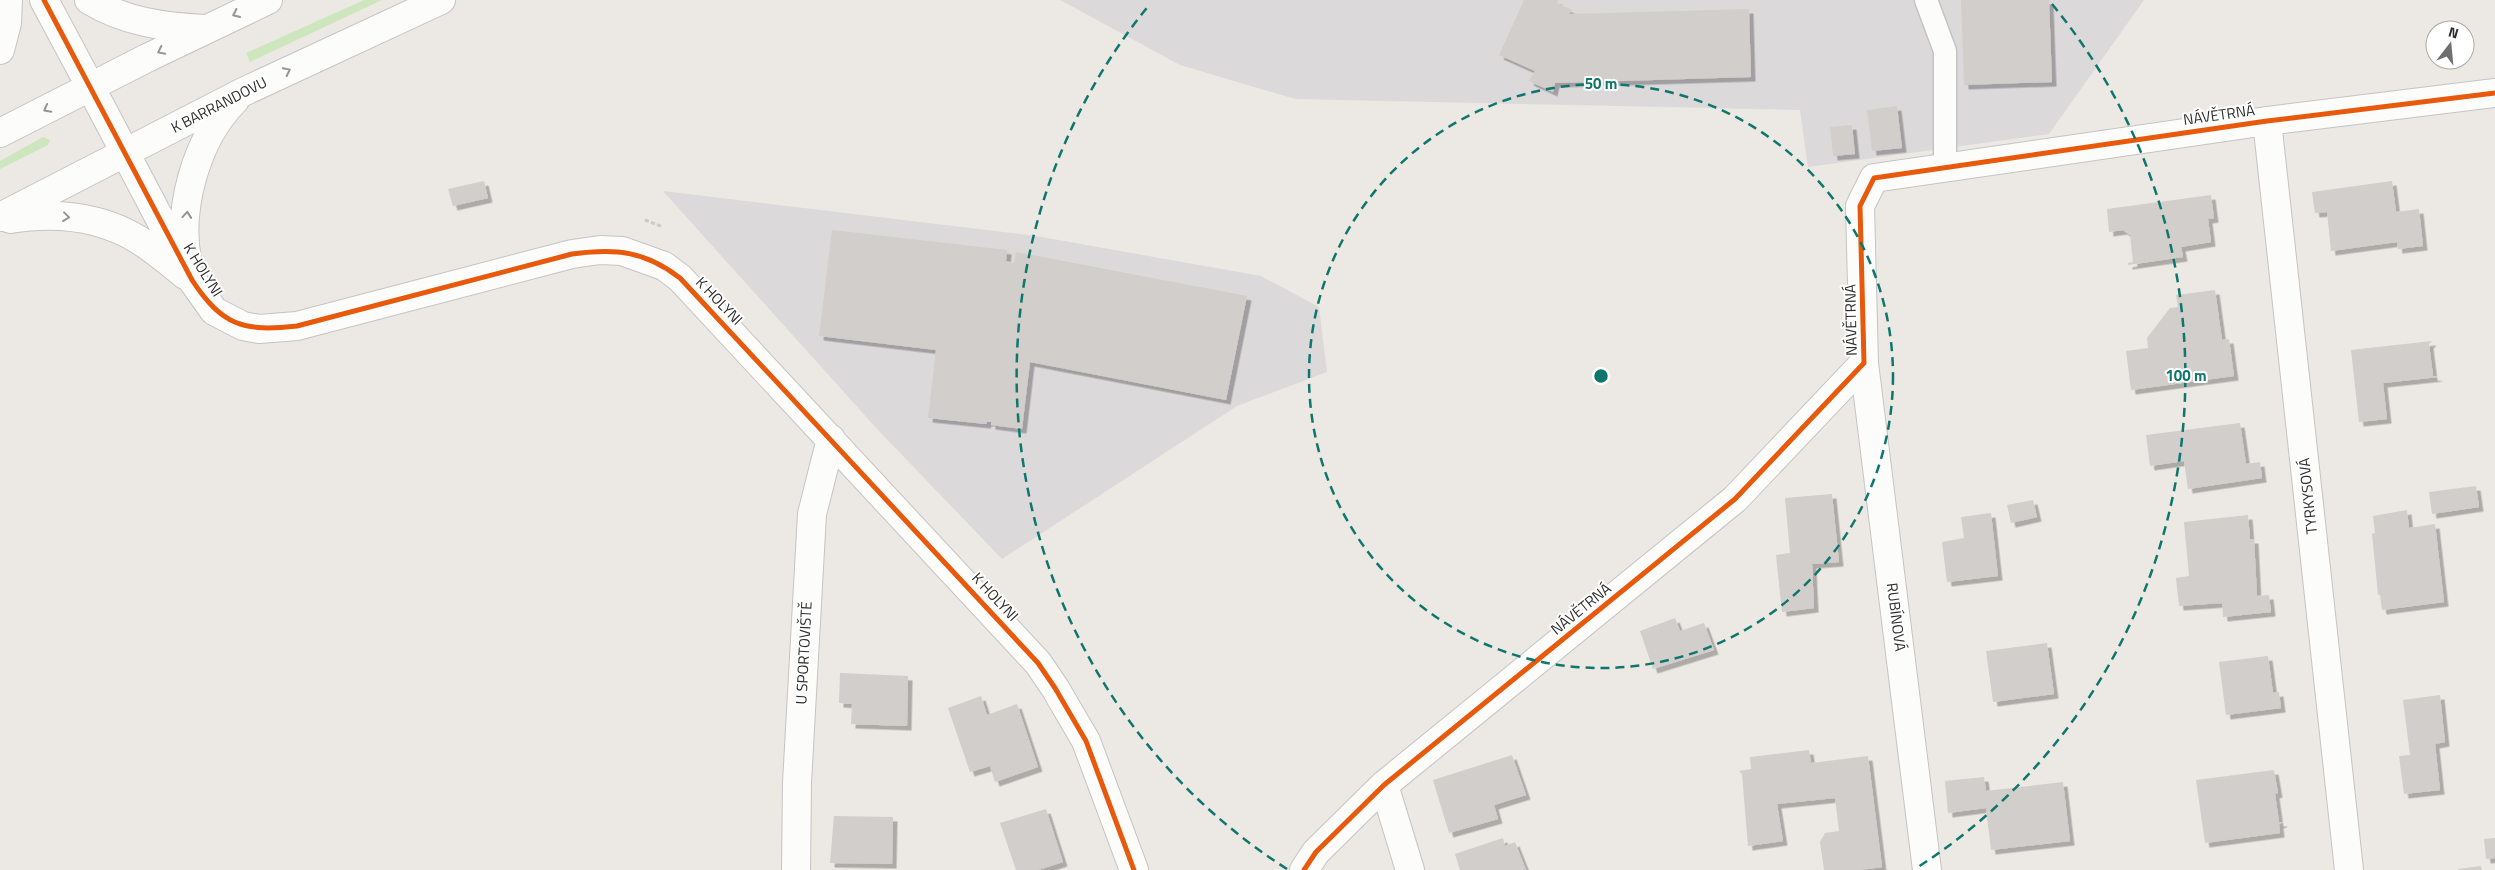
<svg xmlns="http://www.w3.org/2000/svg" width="2495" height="870" font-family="'Titillium Web',sans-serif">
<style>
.industrial{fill:#dcd9db}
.green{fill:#cee6be}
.building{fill:#d1cecb;filter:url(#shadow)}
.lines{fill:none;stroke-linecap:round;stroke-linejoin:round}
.lane-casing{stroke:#c5c4c5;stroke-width:25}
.street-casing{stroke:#c5c4c5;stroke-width:30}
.secondary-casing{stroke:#c5c4c5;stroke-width:30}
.path{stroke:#c9c9c8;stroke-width:3;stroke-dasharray:4 2.5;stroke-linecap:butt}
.lane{stroke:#fcfcfb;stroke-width:22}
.street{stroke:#fcfcfb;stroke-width:28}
.secondary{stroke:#fcfcfb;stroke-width:28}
.cycleway-casing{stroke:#fff;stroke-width:8}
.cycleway{stroke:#e8590c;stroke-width:5}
.oneway{stroke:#959594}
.ring{fill:none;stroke:#0f766e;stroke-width:2.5;stroke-dasharray:9 6}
.labels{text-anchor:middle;stroke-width:4;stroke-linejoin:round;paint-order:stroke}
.street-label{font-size:15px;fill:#2e2e2e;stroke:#fff}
.centre{fill:#0f766e;stroke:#fff;stroke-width:2.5}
.ring-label{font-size:15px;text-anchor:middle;font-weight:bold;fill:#0f766e;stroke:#fff;stroke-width:4;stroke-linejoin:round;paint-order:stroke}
</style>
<defs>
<filter id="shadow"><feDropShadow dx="4.5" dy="4.5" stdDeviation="0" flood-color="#0004"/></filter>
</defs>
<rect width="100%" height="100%" fill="#ece8e4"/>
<path class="industrial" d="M1060 0H2144L2049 134 1808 167 1800 110 1295 99 1180 65Z
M663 191 1036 236 1261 276 1319 307 1327 372 1237 406 1002 559 879 431Z"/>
<path class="green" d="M364 0H382L250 62 246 53Z
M43 137 50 140 48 145 0 169V161Z"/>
<path class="building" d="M1524 0H1558L1557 3 1572 10 1569 14 1749 9 1751 77 1555 83 1553 92 1529 81 1535 71 1499 55Z
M1961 0H2049L2052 82 1964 85Z
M1897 106 1902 148 1872 151 1867 110Z
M1852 125 1855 154 1833 156 1830 127Z
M484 181 488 198 453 206 448 189Z
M2392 181 2396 212 2419 209 2423 246 2398 249 2397 242 2331 251 2327 212 2315 213 2312 192Z
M2211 195 2214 218 2208 219 2211 242 2181 247 2183 257 2128 265V263L2133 262 2130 235 2123 230 2109 232 2107 209Z
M832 230 1007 250 1006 261 1014 263 1016 252 1247 296 1226 400 1030 362 1022 429 991 425V422H987L986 424 928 418 936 350 819 336Z
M2215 290 2222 340 2229 339 2234 376 2131 390 2126 351 2148 348 2147 338 2170 308 2178 307 2176 295Z
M2432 341 2429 344 2433 376 2439 377 2383 383 2387 419 2359 422 2351 350Z
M2240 423 2246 464 2260 462 2262 478 2188 489 2184 461 2150 466 2146 435Z
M2476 486 2479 507 2432 514 2429 492Z
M1832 494 1839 562 1812 564 1814 608 1782 612 1776 555 1790 553 1785 498Z
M2033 500 2037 517 2011 523 2007 505Z
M2407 510 2409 528 2435 524 2444 602 2382 610 2380 595H2378L2372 534 2375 533 2373 516Z
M1991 513 1998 576 1947 582 1942 542 1964 538 1961 517Z
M2248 515 2250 539H2254L2257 596 2269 595 2271 612 2223 617 2222 603 2179 606 2176 578 2189 576 2184 522Z
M1675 618 1680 631 1704 623 1714 650 1653 669 1640 631Z
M2047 643 2054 694 1993 702 1986 651Z
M2268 656 2273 693 2279 692 2281 708 2226 715 2219 662Z
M840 673 908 676 907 726 851 724 852 704 839 703Z
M2440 695 2445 742 2435 744 2440 790 2404 794 2399 756 2410 755 2403 700Z
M981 696 987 715 1017 704 1038 767 995 782 990 766 970 772 948 708Z
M1809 750 1811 763 1868 756 1882 867 1861 870H1824L1820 842 1825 833 1839 831 1835 798 1777 804 1783 841 1748 846 1742 774 1739 771 1751 769 1750 757Z
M1512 755 1526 795 1494 805 1498 819 1449 833 1433 780Z
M2274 770 2278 793 2275 794 2279 822H2284L2279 824 2280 833 2205 843 2196 780Z
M1984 777 1986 791 2063 782 2070 841 1991 850 1986 808 1948 813 1945 781Z
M1046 809 1063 862 1038 870H1016L1000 823Z
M834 816 893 817 892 864 830 863Z
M1503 838 1505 846 1515 842 1526 870H1460L1455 854Z
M2495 838V858L2486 859 2484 839Z
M2481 866 2482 870H2458V869Z"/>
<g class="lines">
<g class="lane-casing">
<path id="lane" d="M1926 0 1945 51V168"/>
</g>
<g class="street-casing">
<path id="street" d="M44 0 90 86
M89 0C125 22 164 27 205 29
M0 50 7 23 8 0
M2267 121 2349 870
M1864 363 1927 870
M1384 785 1410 870
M796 870 797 783 812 514 831 439
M1304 870 1316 852 1384 785 1735 499 1864 363 1860 206 1874 178 2267 121 2495 93"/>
</g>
<g class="secondary-casing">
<path id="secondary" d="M90 86 192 280 214 311 243 326 259 329 297 326 572 254 600 250 622 251 664 266 680 278 1038 663 1055 688 1086 741 1134 870
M0 133 147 58 268 0
M0 217 243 92 441 0
M10 219C54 212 100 216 139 240 155 250 170 263 185 275
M188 264C176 211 196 139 235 100"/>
</g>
<path class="path" d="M645 220 663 227"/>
<use href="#lane" class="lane"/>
<use href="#street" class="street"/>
<use href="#secondary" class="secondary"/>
<g class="cycleway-casing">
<path id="cycleway" d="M44 0 192 280C222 326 244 332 297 326L572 254C616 248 645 251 680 278L1038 663 1055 688 1086 741 1134 870
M1304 870 1316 852 1384 785 1735 499 1864 363 1860 206 1874 178 2267 121 2495 93"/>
</g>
<use href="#cycleway" class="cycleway"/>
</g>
<defs><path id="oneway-chevron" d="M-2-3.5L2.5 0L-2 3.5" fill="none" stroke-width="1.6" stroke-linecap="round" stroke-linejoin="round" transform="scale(1.25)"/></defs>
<g class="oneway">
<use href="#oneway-chevron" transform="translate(236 14) rotate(155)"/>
<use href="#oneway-chevron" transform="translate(161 51) rotate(154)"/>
<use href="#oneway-chevron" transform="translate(287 71) rotate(-26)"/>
<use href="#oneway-chevron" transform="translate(47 109) rotate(152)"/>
<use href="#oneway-chevron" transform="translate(187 215) rotate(-85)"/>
<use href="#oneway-chevron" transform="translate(66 217) rotate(7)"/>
</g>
<g class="ring">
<circle cx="1601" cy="376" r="292"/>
<path d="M1287 869A585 585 0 0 1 1150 4M2052 4A585 585 0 0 1 1915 869"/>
</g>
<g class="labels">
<g class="street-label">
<text transform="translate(219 105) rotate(-27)" y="5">K BARRANDOVU</text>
<text transform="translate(2219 115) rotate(-8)" y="5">NÁVĚTRNÁ</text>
<text transform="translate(203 270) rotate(58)" y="5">K HOLYNI</text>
<text transform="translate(719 301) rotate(46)" y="5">K HOLYNI</text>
<text transform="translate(1851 320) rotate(-91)" y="5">NÁVĚTRNÁ</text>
<text transform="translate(2308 496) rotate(-96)" y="5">TYRKYSOVÁ</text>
<text transform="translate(995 597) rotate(47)" y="5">K HOLYNI</text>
<text transform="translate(1581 609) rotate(-39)" y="5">NÁVĚTRNÁ</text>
<text transform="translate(1896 617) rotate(83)" y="5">RUBÍNOVÁ</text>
<text transform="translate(804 653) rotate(-87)" y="5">U SPORTOVIŠTĚ</text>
</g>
</g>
<circle cx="1601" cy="376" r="8" class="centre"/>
<g class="ring-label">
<text x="1601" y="89">50 m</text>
<text x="2186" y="381">100 m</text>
</g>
<g transform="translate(2450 45) rotate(16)"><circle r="24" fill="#ffffff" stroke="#ababab"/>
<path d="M0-4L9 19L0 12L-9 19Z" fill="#706f6e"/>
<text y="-8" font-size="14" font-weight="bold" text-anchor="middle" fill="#2e2e2e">N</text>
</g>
</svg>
